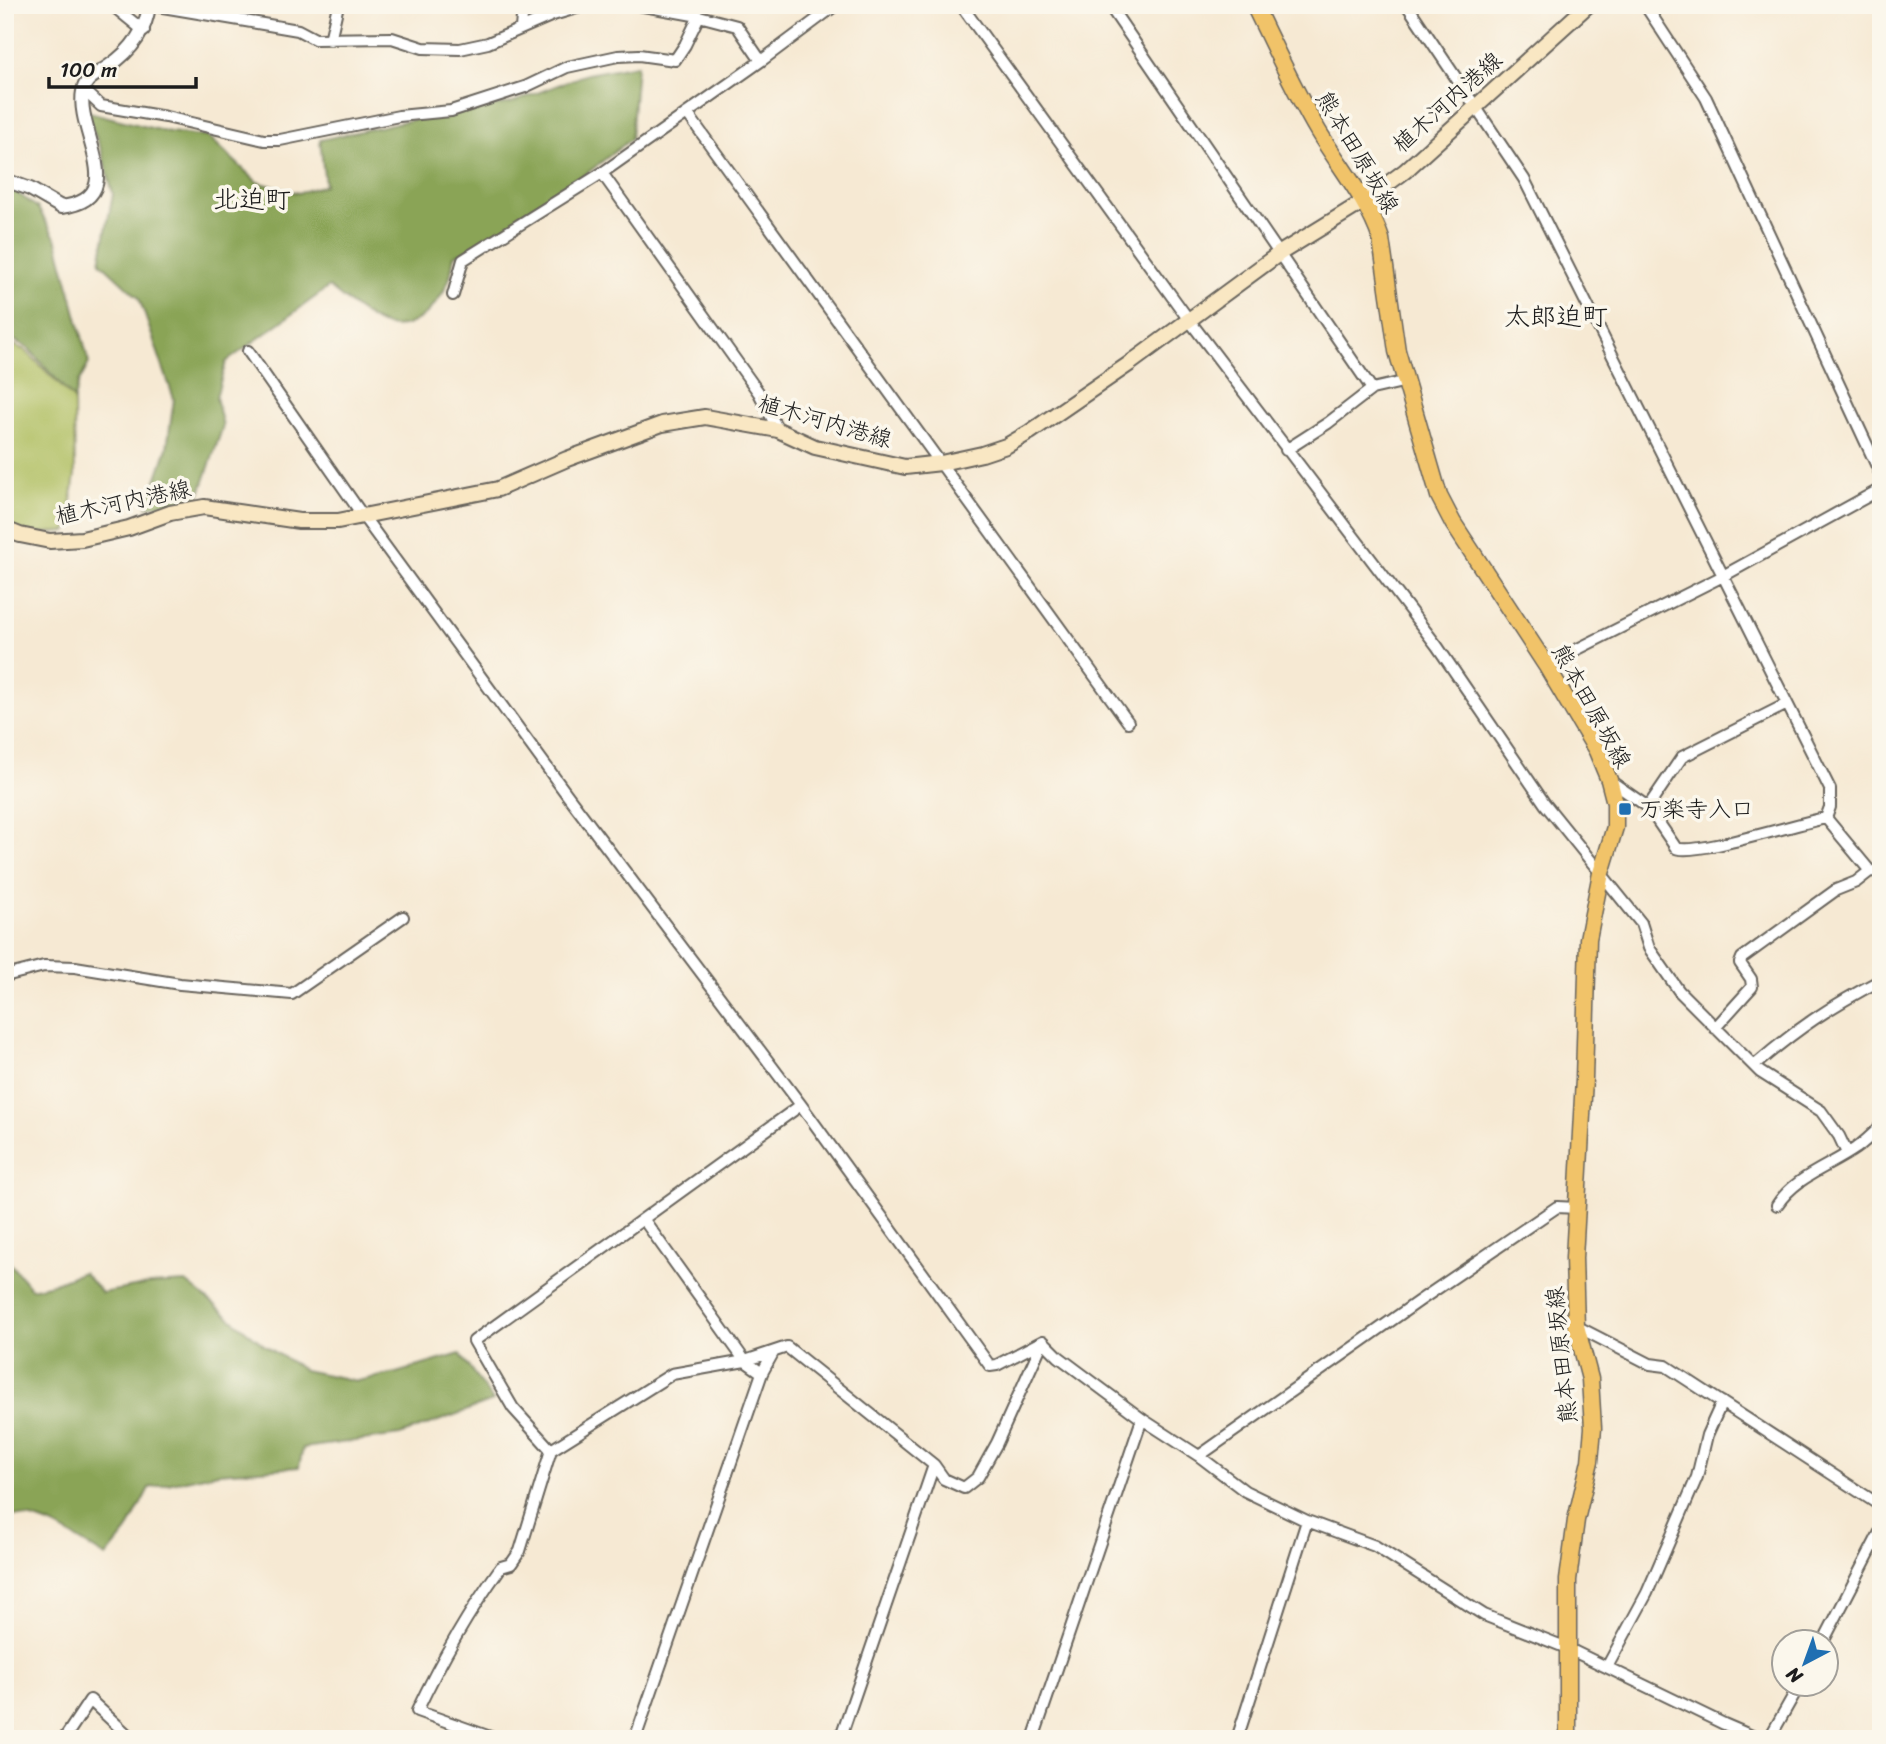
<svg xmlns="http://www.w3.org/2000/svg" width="1886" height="1744" font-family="Sriracha,'Klee One',sans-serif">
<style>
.green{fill:#aebd5f;stroke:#656c3e;stroke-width:2}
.forest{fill:#8aa456;stroke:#536039;stroke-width:2}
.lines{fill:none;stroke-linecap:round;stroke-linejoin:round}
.minor-casing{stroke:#68645c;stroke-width:14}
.tertiary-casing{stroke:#68645c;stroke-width:16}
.secondary-casing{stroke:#68645c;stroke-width:18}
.primary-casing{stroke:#68645c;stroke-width:19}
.minor{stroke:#fff;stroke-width:10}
.tertiary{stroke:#fff;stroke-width:12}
.secondary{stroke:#f9e7c3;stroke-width:14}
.primary{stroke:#f1c369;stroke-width:16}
.poi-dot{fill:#1f6fb2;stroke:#fbf7ec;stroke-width:2.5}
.labels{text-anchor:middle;stroke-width:7;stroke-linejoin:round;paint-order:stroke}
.street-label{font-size:23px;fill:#1c1c1c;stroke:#fbf7ec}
.poi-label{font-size:23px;fill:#1c1c1c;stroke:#fbf7ec;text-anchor:start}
.quarter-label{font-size:26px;fill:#1c1c1c;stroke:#fbf7ec}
</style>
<rect width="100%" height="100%" fill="#fbf7ec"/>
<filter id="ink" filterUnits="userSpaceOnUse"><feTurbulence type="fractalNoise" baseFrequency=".0143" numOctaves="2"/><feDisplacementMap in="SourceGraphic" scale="14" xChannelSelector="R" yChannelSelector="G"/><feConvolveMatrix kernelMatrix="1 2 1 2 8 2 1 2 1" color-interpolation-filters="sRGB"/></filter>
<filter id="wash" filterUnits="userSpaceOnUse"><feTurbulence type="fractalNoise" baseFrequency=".00686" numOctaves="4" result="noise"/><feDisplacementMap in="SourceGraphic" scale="28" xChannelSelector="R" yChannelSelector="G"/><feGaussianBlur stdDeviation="1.57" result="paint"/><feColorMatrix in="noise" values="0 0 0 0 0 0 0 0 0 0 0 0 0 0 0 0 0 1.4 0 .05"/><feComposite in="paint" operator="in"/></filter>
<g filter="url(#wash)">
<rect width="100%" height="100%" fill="#f6e9d3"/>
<path class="green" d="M5 341 25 350 74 399 75 475 67 531 20 535 5 529Z"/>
<path class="forest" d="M637 65 631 139 577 181 499 237 454 256C452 264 452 274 448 282 437 309 408 338 377 322 360 313 344 299 329 287L226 362 216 397 223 426 199 496 147 507 167 448 174 399 139 298 100 262 113 194 101 149 85 111 163 131 209 137 257 182 298 193 325 185 320 140 401 122 511 103 587 74Z
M13 190 38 208 57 241 89 363 79 382 74 399 28 348 5 335V191Z
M5 1257 31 1289 52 1284 83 1272 102 1293 150 1284 186 1282 264 1345 304 1370 357 1381 396 1373 460 1354 493 1401 400 1435 303 1448 299 1467 218 1473 149 1488 127 1531 106 1557C74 1538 44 1513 5 1516Z"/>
</g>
<g filter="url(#ink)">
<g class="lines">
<g class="minor-casing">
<path id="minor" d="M112 5 144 31
M151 5 298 30 315 39 392 38 423 48 460 49 488 43 553 15 580 7 596 5
M211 5 216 7 227 18
M638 5 699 16
M961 5 1189 320 1437 646 1545 804 1641 923 1649 948 1679 991 1760 1072 1821 1111 1839 1136 1847 1153
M1109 5 1372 389
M1407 5 1524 179 1830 789V807L1826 818
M1645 5 1706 98 1881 475
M521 28 523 5
M330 40 338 5
M83 89 101 106 166 117 264 140H280L399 116 451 111 525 87 567 67 618 56 639 55 675 60 685 45 699 16 737 26 761 61
M687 113 1128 722
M453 295 463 260 602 173
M248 351 363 516 568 796 801 1105 990 1366 997 1365 1043 1341
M778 430 759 393 602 173 761 61 836 5
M1286 450 1328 423 1372 389 1407 381
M1546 665 1723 576 1881 489
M1609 780 1648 807 1676 848C1696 856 1797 823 1826 818
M1648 807 1682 757 1787 704
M1826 818 1870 871 1881 872
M5 976 44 966 75 967 180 984 292 994 403 917
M1715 1028 1752 987 1751 979 1740 963 1742 958 1836 890 1856 882 1870 871
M1754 1066C1796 1029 1831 1006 1881 980
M1777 1205C1796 1176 1829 1167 1856 1148 1865 1142 1873 1134 1881 1126
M644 1220 745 1361 762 1373
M1576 1326 1650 1364 1666 1366 1881 1506
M551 1450 513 1408 474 1341 801 1105
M1199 1456 1419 1301 1557 1207 1577 1208
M1823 1642 1881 1530
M1607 1667 1647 1593 1697 1477 1707 1435 1722 1402
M64 1739 90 1700 132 1739
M496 1739 417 1711C441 1660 468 1613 501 1567L511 1564 520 1551 551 1450 672 1374 745 1361 787 1347 934 1465 944 1479 964 1488 978 1477 997 1443 1043 1341 1059 1357 1142 1419 1199 1456 1245 1491 1307 1521 1375 1546 1484 1615 1567 1648 1724 1724 1759 1739
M635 1739 762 1373 773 1353
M840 1739 934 1465
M1033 1739 1142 1419
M1237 1739 1307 1521
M1769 1739 1800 1684"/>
</g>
<g class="tertiary-casing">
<path id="tertiary" d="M5 180 30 189 61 207C132 199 75 132 83 91 85 78 99 73 109 66 131 51 146 32 149 5"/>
</g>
<g class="secondary-casing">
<path id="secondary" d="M5 529 20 535 50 541 82 539 129 528 170 513 204 507 299 521H338L498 489 567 459 662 424 705 417 778 430 815 447 905 467 941 463 982 454 1006 446 1030 432 1129 364 1280 253 1363 202 1405 171 1588 5"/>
</g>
<g class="primary-casing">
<path id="primary" d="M1254 5C1275 48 1294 90 1318 131 1339 166 1368 200 1381 239L1397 351 1439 496 1453 523 1546 665 1597 751 1609 780 1615 803V827L1601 873 1588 939 1584 1079 1574 1258 1576 1326 1590 1379 1593 1428 1590 1461 1576 1520 1568 1580V1739"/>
</g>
<use href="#minor" class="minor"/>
<use href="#tertiary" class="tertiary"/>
<use href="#secondary" class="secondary"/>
<use href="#primary" class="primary"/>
</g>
</g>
<rect class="poi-dot" x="1618" y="802" width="14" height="14" rx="3.5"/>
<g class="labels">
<g class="street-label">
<text transform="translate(1447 102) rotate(-42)" y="8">植木河内港線</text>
<text transform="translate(1358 152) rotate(59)" y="8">熊本田原坂線</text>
<text transform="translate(825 421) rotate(16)" y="8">植木河内港線</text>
<text transform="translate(123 502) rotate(-12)" y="8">植木河内港線</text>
<text transform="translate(1592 706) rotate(61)" y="8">熊本田原坂線</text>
<text transform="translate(1561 1355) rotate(-96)" y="8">熊本田原坂線</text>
</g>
<g class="poi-label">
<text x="1639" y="817">万楽寺入口</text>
</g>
<g class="quarter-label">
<text x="252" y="208">北迫町</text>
<text x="1556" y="325">太郎迫町</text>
</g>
</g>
<rect width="1886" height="1744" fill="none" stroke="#fbf7ec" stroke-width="28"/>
<g transform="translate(1805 1663) rotate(221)"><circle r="33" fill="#fbf7ec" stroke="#a29f99" stroke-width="2"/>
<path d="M0-5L12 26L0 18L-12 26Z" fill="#1f6fb2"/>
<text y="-10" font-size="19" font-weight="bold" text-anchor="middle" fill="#1c1c1c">N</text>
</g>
<path d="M49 77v10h147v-10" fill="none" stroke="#1c1c1c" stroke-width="3.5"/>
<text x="60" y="77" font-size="21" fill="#1c1c1c" stroke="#fbf7ec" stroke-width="5" paint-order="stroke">100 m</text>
</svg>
